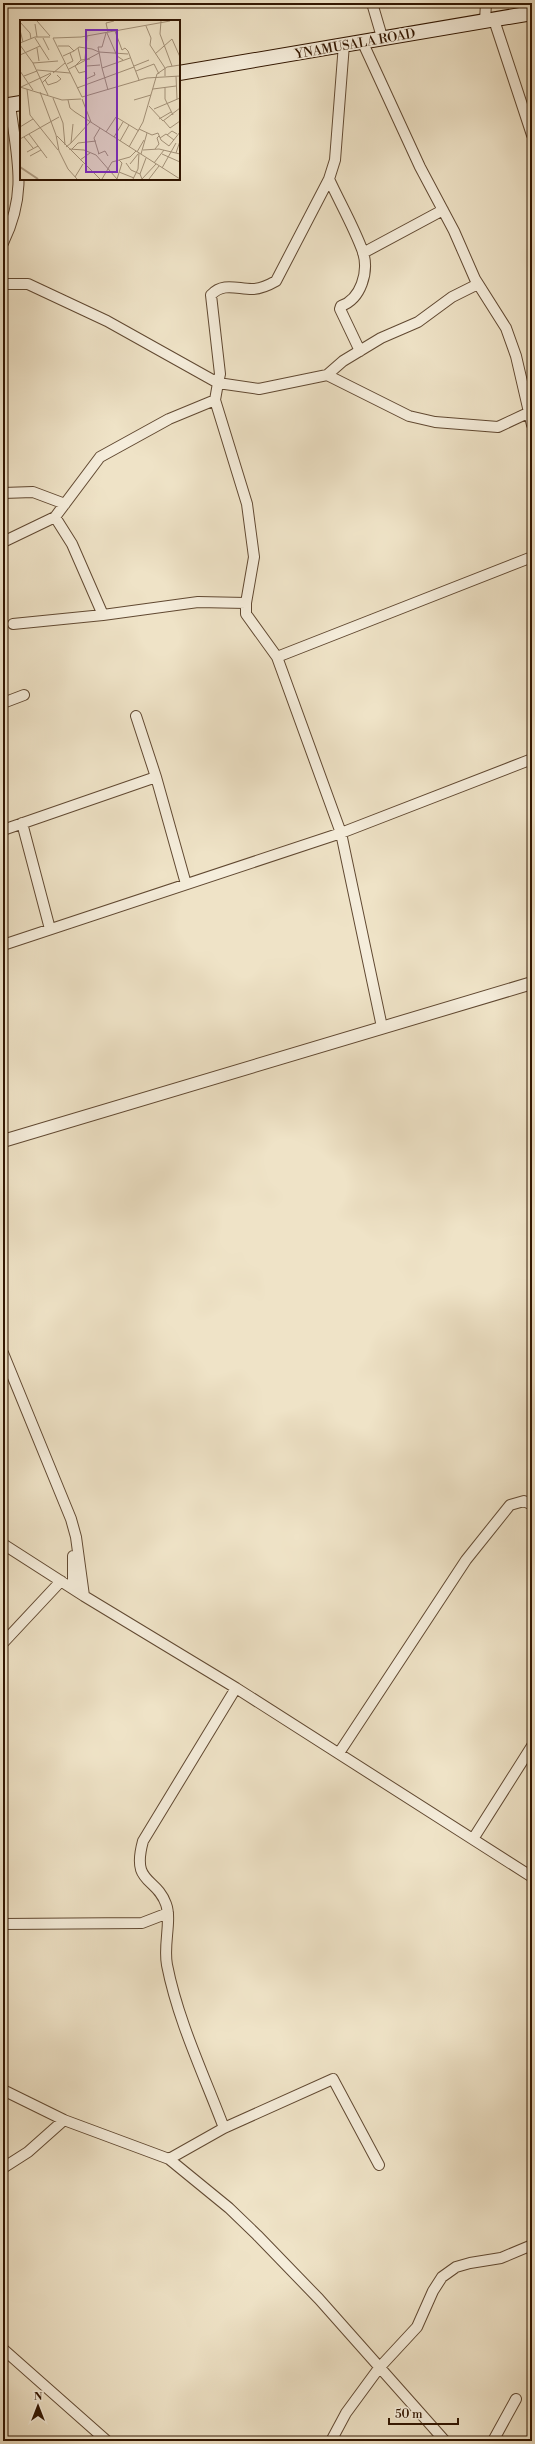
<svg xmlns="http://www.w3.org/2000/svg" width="535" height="2444" font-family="'Libre Bodoni',serif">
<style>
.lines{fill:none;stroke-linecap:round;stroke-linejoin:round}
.minor-casing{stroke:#614932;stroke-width:12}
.tertiary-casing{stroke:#614932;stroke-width:14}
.secondary-casing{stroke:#321601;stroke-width:16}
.minor{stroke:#f5eddb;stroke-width:10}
.tertiary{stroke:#f5eddb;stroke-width:12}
.secondary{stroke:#f5eddb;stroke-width:14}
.labels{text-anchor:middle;stroke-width:3;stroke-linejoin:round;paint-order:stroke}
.street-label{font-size:13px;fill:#321601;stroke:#f5eddb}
.inset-river{fill:none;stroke:#af9d84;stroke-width:2}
.inset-road{fill:none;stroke:#a39178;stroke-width:1}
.view{fill:#7b2cbf;fill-opacity:0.15;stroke:#7b2cbf;stroke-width:2}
.inset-edge{fill:none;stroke:#321601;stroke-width:2}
</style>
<rect width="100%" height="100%" fill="#efe3c7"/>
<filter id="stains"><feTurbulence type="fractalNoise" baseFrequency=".005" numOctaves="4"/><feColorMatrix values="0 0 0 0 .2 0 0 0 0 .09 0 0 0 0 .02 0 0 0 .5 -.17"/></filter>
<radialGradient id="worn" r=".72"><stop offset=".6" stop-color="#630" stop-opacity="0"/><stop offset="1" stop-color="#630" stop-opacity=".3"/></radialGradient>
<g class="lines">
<g class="minor-casing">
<path id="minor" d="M372 3 382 37
M494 20 532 135
M485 21 486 3
M362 41 420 167 454 231 475 279 506 328 516 356 532 425
M344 44 335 160 329 179 276 281C269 285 261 289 252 289 237 289 223 282 211 295L220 374 218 383 259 389 327 375 409 416 435 422 498 427 532 411
M329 179C340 203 354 227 363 252 369 272 361 299 341 306L340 309 360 351
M3 243C28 192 17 158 10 105
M363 253 443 210
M3 284H28L107 321 218 383 215 400 247 504 254 557 246 603V614L277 657
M327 375 343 361 381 338 418 322 452 297 478 284
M3 493 33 492 65 504
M55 517 72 544 103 615
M3 542 55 517 100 457 169 419 215 400
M13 624 103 615 198 602 246 603
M3 703 24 695
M156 777 186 884
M22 823 50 929
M3 830 156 777 136 716
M3 945 341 833 532 759
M382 1027 341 833 277 657 532 557
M3 1353 71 1519 76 1537 84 1596
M3 1544 84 1596 236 1688 532 1877
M73 1556V1588
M3 1643 61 1581
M339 1753 466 1560 510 1505 524 1501 532 1505
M473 1839 532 1746
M3 1924 142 1923 168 1913
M3 2090 64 2120 169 2159 229 2208 257 2235 319 2299 445 2441
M224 2128C204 2075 178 2021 167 1965 163 1945 172 1920 166 1904 156 1876 131 1885 143 1841L236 1688
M169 2159 224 2128 333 2079 379 2165
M3 2168 28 2152 64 2120
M3 2349 107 2441
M331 2441 346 2413 379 2368 417 2327 433 2291 442 2277 456 2267 470 2263 501 2258 532 2245
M493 2441 516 2399"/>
</g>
<g class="tertiary-casing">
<path id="tertiary" d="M3 1141 532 983"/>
</g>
<g class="secondary-casing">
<path id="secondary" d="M179 73 532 13
M3 106 21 103"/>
</g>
<use href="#minor" class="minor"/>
<use href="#tertiary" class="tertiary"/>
<use href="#secondary" class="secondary"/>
</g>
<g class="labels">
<g class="street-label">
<text transform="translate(355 43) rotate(-10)" y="5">YNAMUSALA ROAD</text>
</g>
</g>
<g transform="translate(20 20)">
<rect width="160" height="160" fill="#efe3c7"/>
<path class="inset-river" d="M0 147 18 159"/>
<path class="inset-road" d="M17 1 30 16M141 1 140 14 152 46M0 2 10 13 11 19M15 4 17 17M126 6 131 18 130 25 145 48V56M0 10 3 22M95 11 102 30 105 28 108 31 119 60M88 12 86 3 94 1M86 13 82 27H78L79 32 108 34M87 13 97 36 103 40M15 18 29 40M23 18 29 30M33 18 62 77M33 18 61 17 150 1M0 23 15 17H30M0 25 13 43 28 75M38 26H49L54 31 59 27 72 29 79 32 82 48M17 28 19 41M58 28 61 40M135 34 152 19 160 37M0 35 20 26M43 36 54 31M65 39 67 16M13 43 38 41M47 44 53 41 50 33M67 46 80 45M114 46 129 40M49 49 79 33M17 50 50 53M0 51 13 70M67 51 59 53 55 46 61 40 70 39M116 51 134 44 139 54M33 53 45 43M137 54 147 47 160 45M4 56 17 51M156 56 157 79M66 59 75 55 74 52M25 60 28 65 37 62 41 59 37 55M22 63 31 54M0 67 42 80 61 79M1 67 31 53M57 68 114 47M145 68V79L153 95M7 69 10 95 38 130M133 69 156 66M88 70 82 48 110 38M20 72 36 115 39 131 48 149 57 159M62 77 127 58 160 56M33 78 43 103 45 125M62 79 71 102M48 80 50 88 55 92 160 159M114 80 131 75M129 86 143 101 160 88M134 89 160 78M139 99 151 92M144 101 150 108 160 101M0 107 13 99M119 109 132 115 138 113 141 120 149 126 160 112M86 112 96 97 119 111M9 114 27 138M147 115 152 111 157 114M37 116 80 159M4 117 13 128M94 117 103 102M140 118 146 114 154 120M0 119 39 97M100 121 109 105M51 123 70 102M46 127 51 123 53 104M109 127 123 102 137 54M49 129 64 130 76 135 97 159M52 129 58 123 76 121M135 129 139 124 137 118 139 116M123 130 139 129 160 134M7 132 18 126M117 132 124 120M156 133 160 121M78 134 85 131 88 136M79 134 74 118 80 108M121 134 127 113M142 134 160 142M10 136 21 130M60 140 70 133M106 143 111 150 120 154 122 159M134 143 144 130M110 144 118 134M142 148 156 123M99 152 114 158M120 154 126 138M55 157 63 144M82 159 92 142 110 137 116 131M97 159 102 143 99 140M113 159 118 149 119 133M122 159 136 144M129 159 139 146"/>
<path class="view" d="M66 10H97V152H66Z"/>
<rect width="160" height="160" class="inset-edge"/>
</g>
<rect width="535" height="2444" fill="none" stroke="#efe3c7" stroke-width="16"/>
<rect x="4" y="4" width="527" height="2436" fill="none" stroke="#321601" stroke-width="2"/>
<rect x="8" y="8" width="519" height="2428" fill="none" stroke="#321601"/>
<g transform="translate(38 2406)" stroke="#f5eddb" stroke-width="3" paint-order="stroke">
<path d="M0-3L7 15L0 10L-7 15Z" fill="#321601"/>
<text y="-6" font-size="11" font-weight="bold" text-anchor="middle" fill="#321601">N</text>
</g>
<path d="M389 2418v6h69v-6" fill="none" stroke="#321601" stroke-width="2"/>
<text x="395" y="2418" font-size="12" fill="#321601" stroke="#f5eddb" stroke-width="3" paint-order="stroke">50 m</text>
<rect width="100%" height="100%" filter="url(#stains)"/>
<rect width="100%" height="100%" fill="url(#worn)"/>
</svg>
